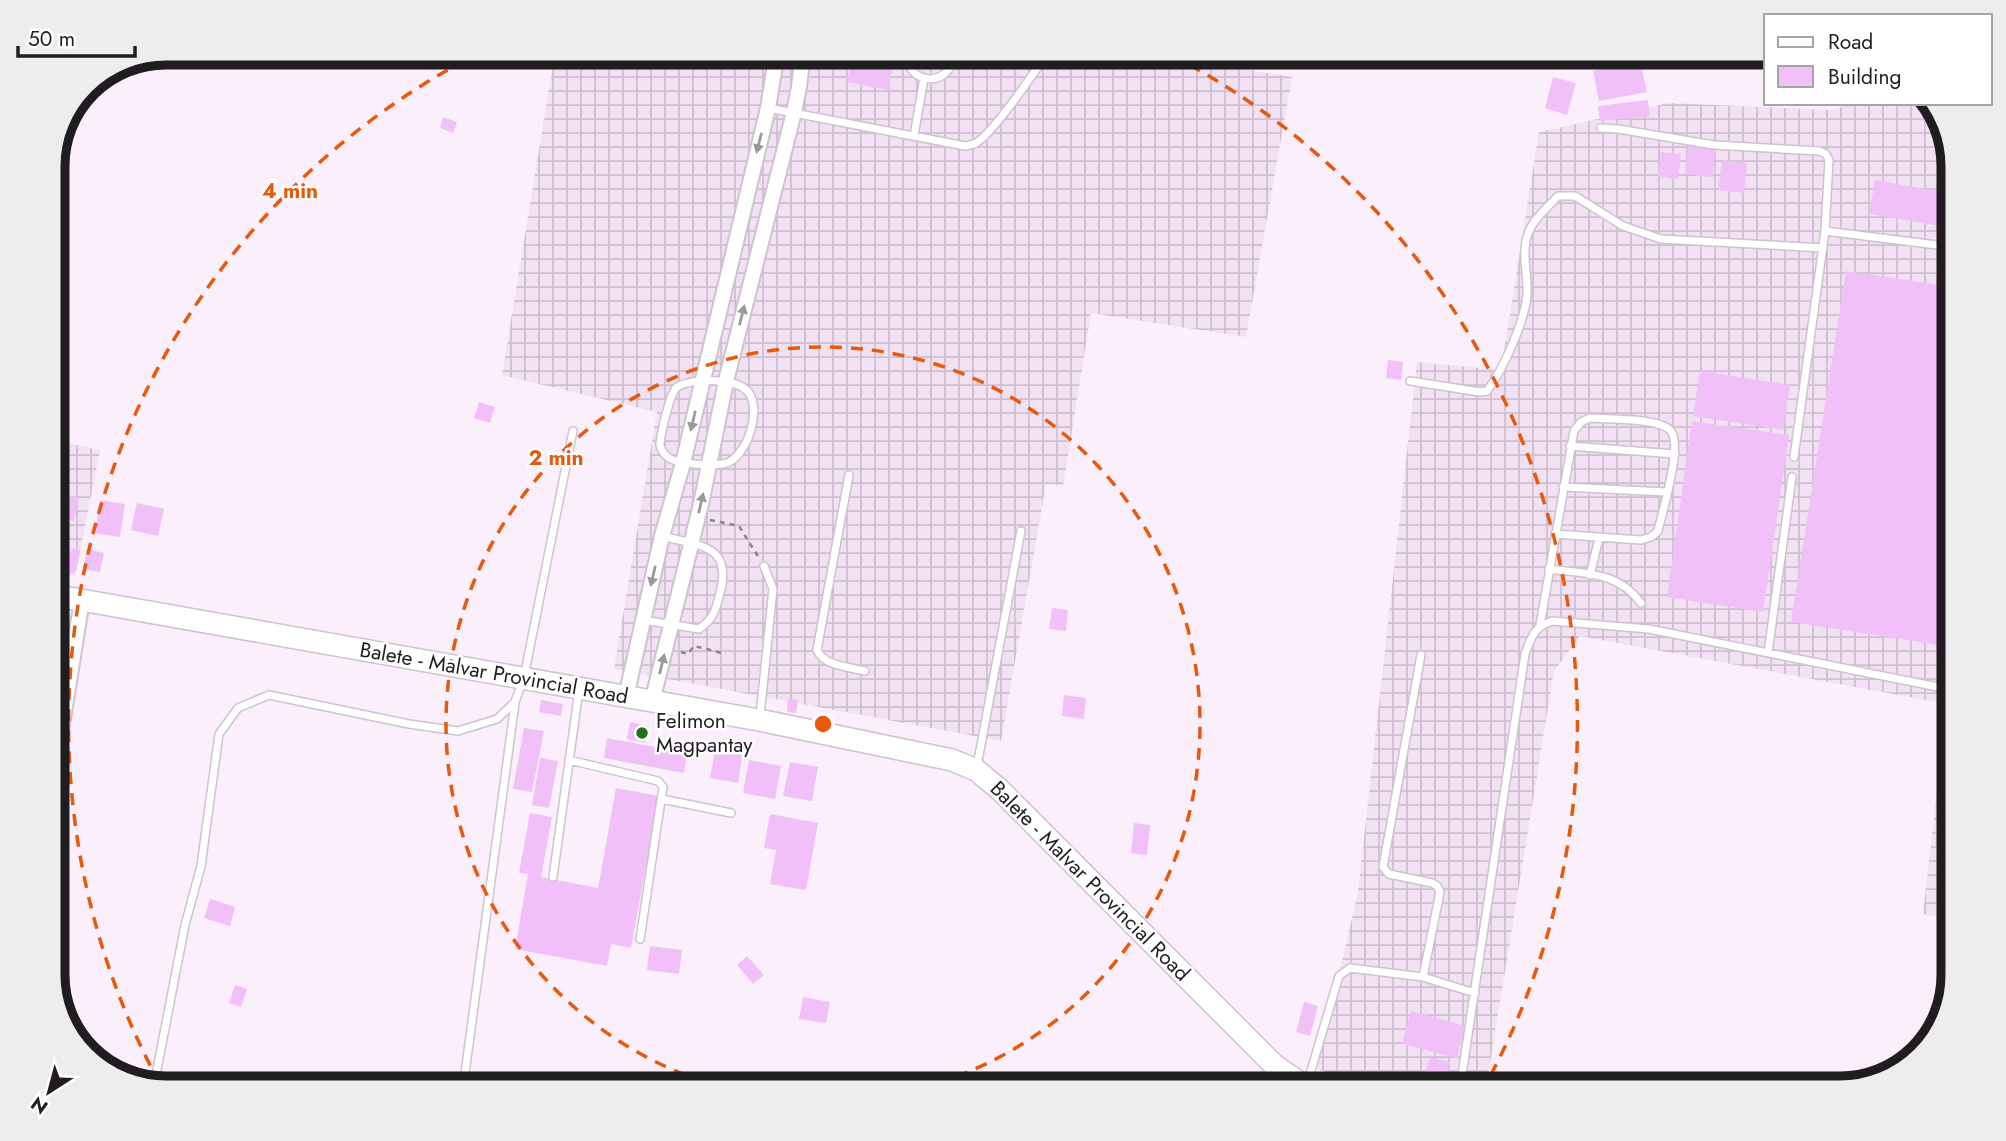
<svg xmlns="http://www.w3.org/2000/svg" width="2006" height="1141" font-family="Jost,sans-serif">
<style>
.industrial{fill:url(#industrial-grid)}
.building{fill:#f1c0f9}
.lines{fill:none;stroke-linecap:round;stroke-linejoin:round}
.service-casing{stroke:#cec3cf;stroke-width:10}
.minor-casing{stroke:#cec3cf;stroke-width:18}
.secondary-casing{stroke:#cec3cf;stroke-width:24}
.path{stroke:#8b848c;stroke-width:2.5;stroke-dasharray:5 5;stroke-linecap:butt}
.service{stroke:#fff;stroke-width:7}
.minor{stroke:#fff;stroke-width:14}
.secondary{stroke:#fff;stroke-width:21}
.oneway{fill:#9b999b}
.ring{fill:none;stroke:#e8590c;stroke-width:3.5;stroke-dasharray:12 9}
.poi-dot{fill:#23721a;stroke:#fff;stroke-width:2.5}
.labels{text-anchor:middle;stroke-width:5;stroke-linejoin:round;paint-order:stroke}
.street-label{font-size:21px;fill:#201c20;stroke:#fff}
.poi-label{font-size:21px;fill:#201c20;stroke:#fff;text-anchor:start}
.rim{fill:none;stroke:#201c20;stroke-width:9}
.centre{fill:#e8590c;stroke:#fff;stroke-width:3.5}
.ring-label{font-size:21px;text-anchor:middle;font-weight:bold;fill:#e8590c;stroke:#fff;stroke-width:5;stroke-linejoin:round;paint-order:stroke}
</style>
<defs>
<pattern id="industrial-grid" width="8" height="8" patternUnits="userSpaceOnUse" patternTransform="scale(1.75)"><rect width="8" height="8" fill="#f1e1f3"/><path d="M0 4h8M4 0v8" fill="none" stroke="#cec0d0"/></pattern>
</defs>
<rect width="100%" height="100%" fill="#faeffb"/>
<path class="industrial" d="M555 53H1166V56L1292 77 1246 337 1091 313 1063 486 1046 484 1001 741 614 669 657 412 502 375Z
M1669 103 1833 110 1852 103H1932L1938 109 1953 159V919L1923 914 1947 704 1580 636 1554 671 1486 1088H1377L1317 1069 1358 892 1417 362 1501 370 1539 132Z
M53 440 100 450 75 577 53 572Z"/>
<path class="building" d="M849 53H894L889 90 847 82 851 63 847 62Z
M1640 61 1647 92 1599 101 1593 71Z
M1553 77 1576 83 1567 115 1545 108Z
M1648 100 1650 116 1600 121 1598 106Z
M1934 116 1941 118 1945 133 1931 130Z
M443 117 457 122 453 133 440 128Z
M1688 144 1716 148 1712 177 1685 174Z
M1951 150 1953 159V184L1946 182Z
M1661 152 1681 154 1678 179 1658 176Z
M1722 160 1747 163 1744 193 1718 190Z
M1875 180 1953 194V228L1869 214Z
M1846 271 1953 287V647L1791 622Z
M1388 360 1403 362 1401 380 1386 378Z
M1700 371 1790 385 1783 430 1693 416Z
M479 402 495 407 490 423 474 418Z
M1692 421 1789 435 1763 612 1667 597Z
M53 493 79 498 74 521 53 517Z
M100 500 125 504 120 537 95 533Z
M137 503 164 509 158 536 131 530Z
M72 548 80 550 75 574 66 572Z
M87 549 104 553 100 572 83 569Z
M1052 608 1068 610 1066 631 1049 629Z
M1064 695 1086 698 1084 719 1062 716Z
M788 699 798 700 796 713 787 712Z
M541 700 563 704 561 716 539 712Z
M630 722 648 726 645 743 627 739Z
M524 728 544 731 532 792 513 789Z
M607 738 687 753 684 773 604 758Z
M716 746 743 751 738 783 710 778Z
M540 758 558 761 549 808 532 805Z
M749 760 781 766 775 799 743 793Z
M790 762 818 767 812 801 783 796Z
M616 788 659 796 631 948 611 944 607 966 515 949 528 874 519 873 530 813 552 817 541 877 598 888Z
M770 814 818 823 806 890 770 884 776 850 764 848Z
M1134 823 1150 825 1147 855 1131 853Z
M1952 864H1953V901L1946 899Z
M210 899 235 907 230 926 204 918Z
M650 946 682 950 679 974 647 970Z
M747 956 764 975 753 984 737 965Z
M235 985 247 989 241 1007 229 1003Z
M803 997 830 1002 826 1023 799 1019Z
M1304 1002 1318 1006 1310 1036 1296 1032Z
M1411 1011 1465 1026 1457 1058 1402 1044Z
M1430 1057 1450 1062 1446 1079 1425 1073Z"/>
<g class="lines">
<g class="service-casing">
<path id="service" d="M908 53C905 86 952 89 954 53
M768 108 965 146C966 146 975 144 976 143 992 134 1037 70 1046 53
M1601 128 1618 129 1714 145 1819 151 1826 154 1829 160 1825 231
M914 136 924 78
M702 380C716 381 731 380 744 388 766 403 747 461 723 464 710 465 679 465 669 458 665 456 661 450 660 445 660 436 670 394 676 388 683 382 694 382 702 380Z
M1410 381 1480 392 1487 391C1503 370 1526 319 1527 293 1528 275 1521 251 1528 234 1533 219 1548 207 1558 196H1575L1623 226 1661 239 1823 248
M1570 446 1675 454
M1794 457 1825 231 1953 247
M849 475 817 650C824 666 849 667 865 671
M1563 487 1667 492
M1549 569C1585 574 1618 571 1641 603
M1590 575 1599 538
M643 620 699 629C714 619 716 609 720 593 733 544 699 546 662 536
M1540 625 1574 431 1581 422 1590 418C1609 419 1658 418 1670 430 1684 443 1662 512 1658 531L1651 537 1641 540 1555 534
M1768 653 1792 477
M1421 655 1383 867 1389 874 1432 883 1437 886 1440 892 1423 977
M760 716 773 589 764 566
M569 760 658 781 663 787 640 939
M977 766 1021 531
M662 799 731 813
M553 877 579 690
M1307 1084 1339 976 1350 968 1423 977 1475 993
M154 1085 185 925 201 866 219 734 238 708 269 695 409 724 458 731 497 719 515 702 524 677 573 431
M463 1088 515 703
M1460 1088 1525 654C1532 636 1533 628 1552 621L1649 629 1953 690"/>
</g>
<g class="minor-casing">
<path id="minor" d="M53 645 62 597
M626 697 662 536 683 463 768 108 777 53
M652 702 701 504 726 381 794 112 799 87 803 53
M53 781 82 600"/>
</g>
<g class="secondary-casing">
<path id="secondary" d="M53 595 759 720 952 760 976 770 999 789 1273 1064 1307 1088"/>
</g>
<path class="path" d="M710 520 739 526 759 558
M681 652 688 654 694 646 726 654"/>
<use href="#service" class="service"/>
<use href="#minor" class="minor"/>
<use href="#secondary" class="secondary"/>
</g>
<defs><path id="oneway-solid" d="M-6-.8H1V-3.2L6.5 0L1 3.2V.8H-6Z" transform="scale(1.75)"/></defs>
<g class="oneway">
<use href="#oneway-solid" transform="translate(759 143) rotate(104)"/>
<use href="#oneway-solid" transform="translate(742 315) rotate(-76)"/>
<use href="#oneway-solid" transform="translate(693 421) rotate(103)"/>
<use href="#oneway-solid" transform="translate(701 503) rotate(-77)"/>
<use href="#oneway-solid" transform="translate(653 576) rotate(103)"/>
<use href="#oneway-solid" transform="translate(662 664) rotate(-76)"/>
</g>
<g class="ring">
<path d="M725 1088A377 377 0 1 1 921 1088"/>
<path d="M160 1084A754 754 0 0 1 475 55M1171 55A754 754 0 0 1 1486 1084"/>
</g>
<circle class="poi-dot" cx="642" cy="733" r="7"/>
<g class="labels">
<g class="street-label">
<text transform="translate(494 673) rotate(10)" y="7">Balete - Malvar Provincial Road</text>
<text transform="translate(1090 881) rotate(45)" y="7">Balete - Malvar Provincial Road</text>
</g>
<g class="poi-label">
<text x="656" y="728">Felimon<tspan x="656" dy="24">Magpantay</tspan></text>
</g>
</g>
<path d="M0 0H2006V1141H0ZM166 65H1840A101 101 0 0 1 1941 166V975A101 101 0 0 1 1840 1076H166A101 101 0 0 1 65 975V166A101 101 0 0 1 166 65Z" fill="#ededed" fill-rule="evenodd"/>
<path class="rim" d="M166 65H1840A101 101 0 0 1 1941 166V975A101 101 0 0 1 1840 1076H166A101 101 0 0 1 65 975V166A101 101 0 0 1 166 65Z"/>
<circle cx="823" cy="724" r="10" class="centre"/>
<g class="ring-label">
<text x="290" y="198">4 min</text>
<text x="556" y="465">2 min</text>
</g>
<rect x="1764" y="14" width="228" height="91" fill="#ffffff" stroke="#a6a4a6" stroke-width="2"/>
<rect x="1778" y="37" width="35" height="10" fill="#ffffff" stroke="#a6a4a6" stroke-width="2"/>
<text x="1828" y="49" font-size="21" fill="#201c20">Road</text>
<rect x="1778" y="66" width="35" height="21" fill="#f1c0f9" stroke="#a6a4a6" stroke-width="2"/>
<text x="1828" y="84" font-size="21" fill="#201c20">Building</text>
<g transform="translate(49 1092) rotate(216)" stroke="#ffffff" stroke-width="5" paint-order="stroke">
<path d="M0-5L12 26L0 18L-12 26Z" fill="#201c20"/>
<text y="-10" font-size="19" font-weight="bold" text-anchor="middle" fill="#201c20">N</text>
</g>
<path d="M18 46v10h117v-10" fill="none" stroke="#201c20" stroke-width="3.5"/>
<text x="28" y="46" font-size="21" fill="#201c20" stroke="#ffffff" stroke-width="5" paint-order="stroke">50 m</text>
</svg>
